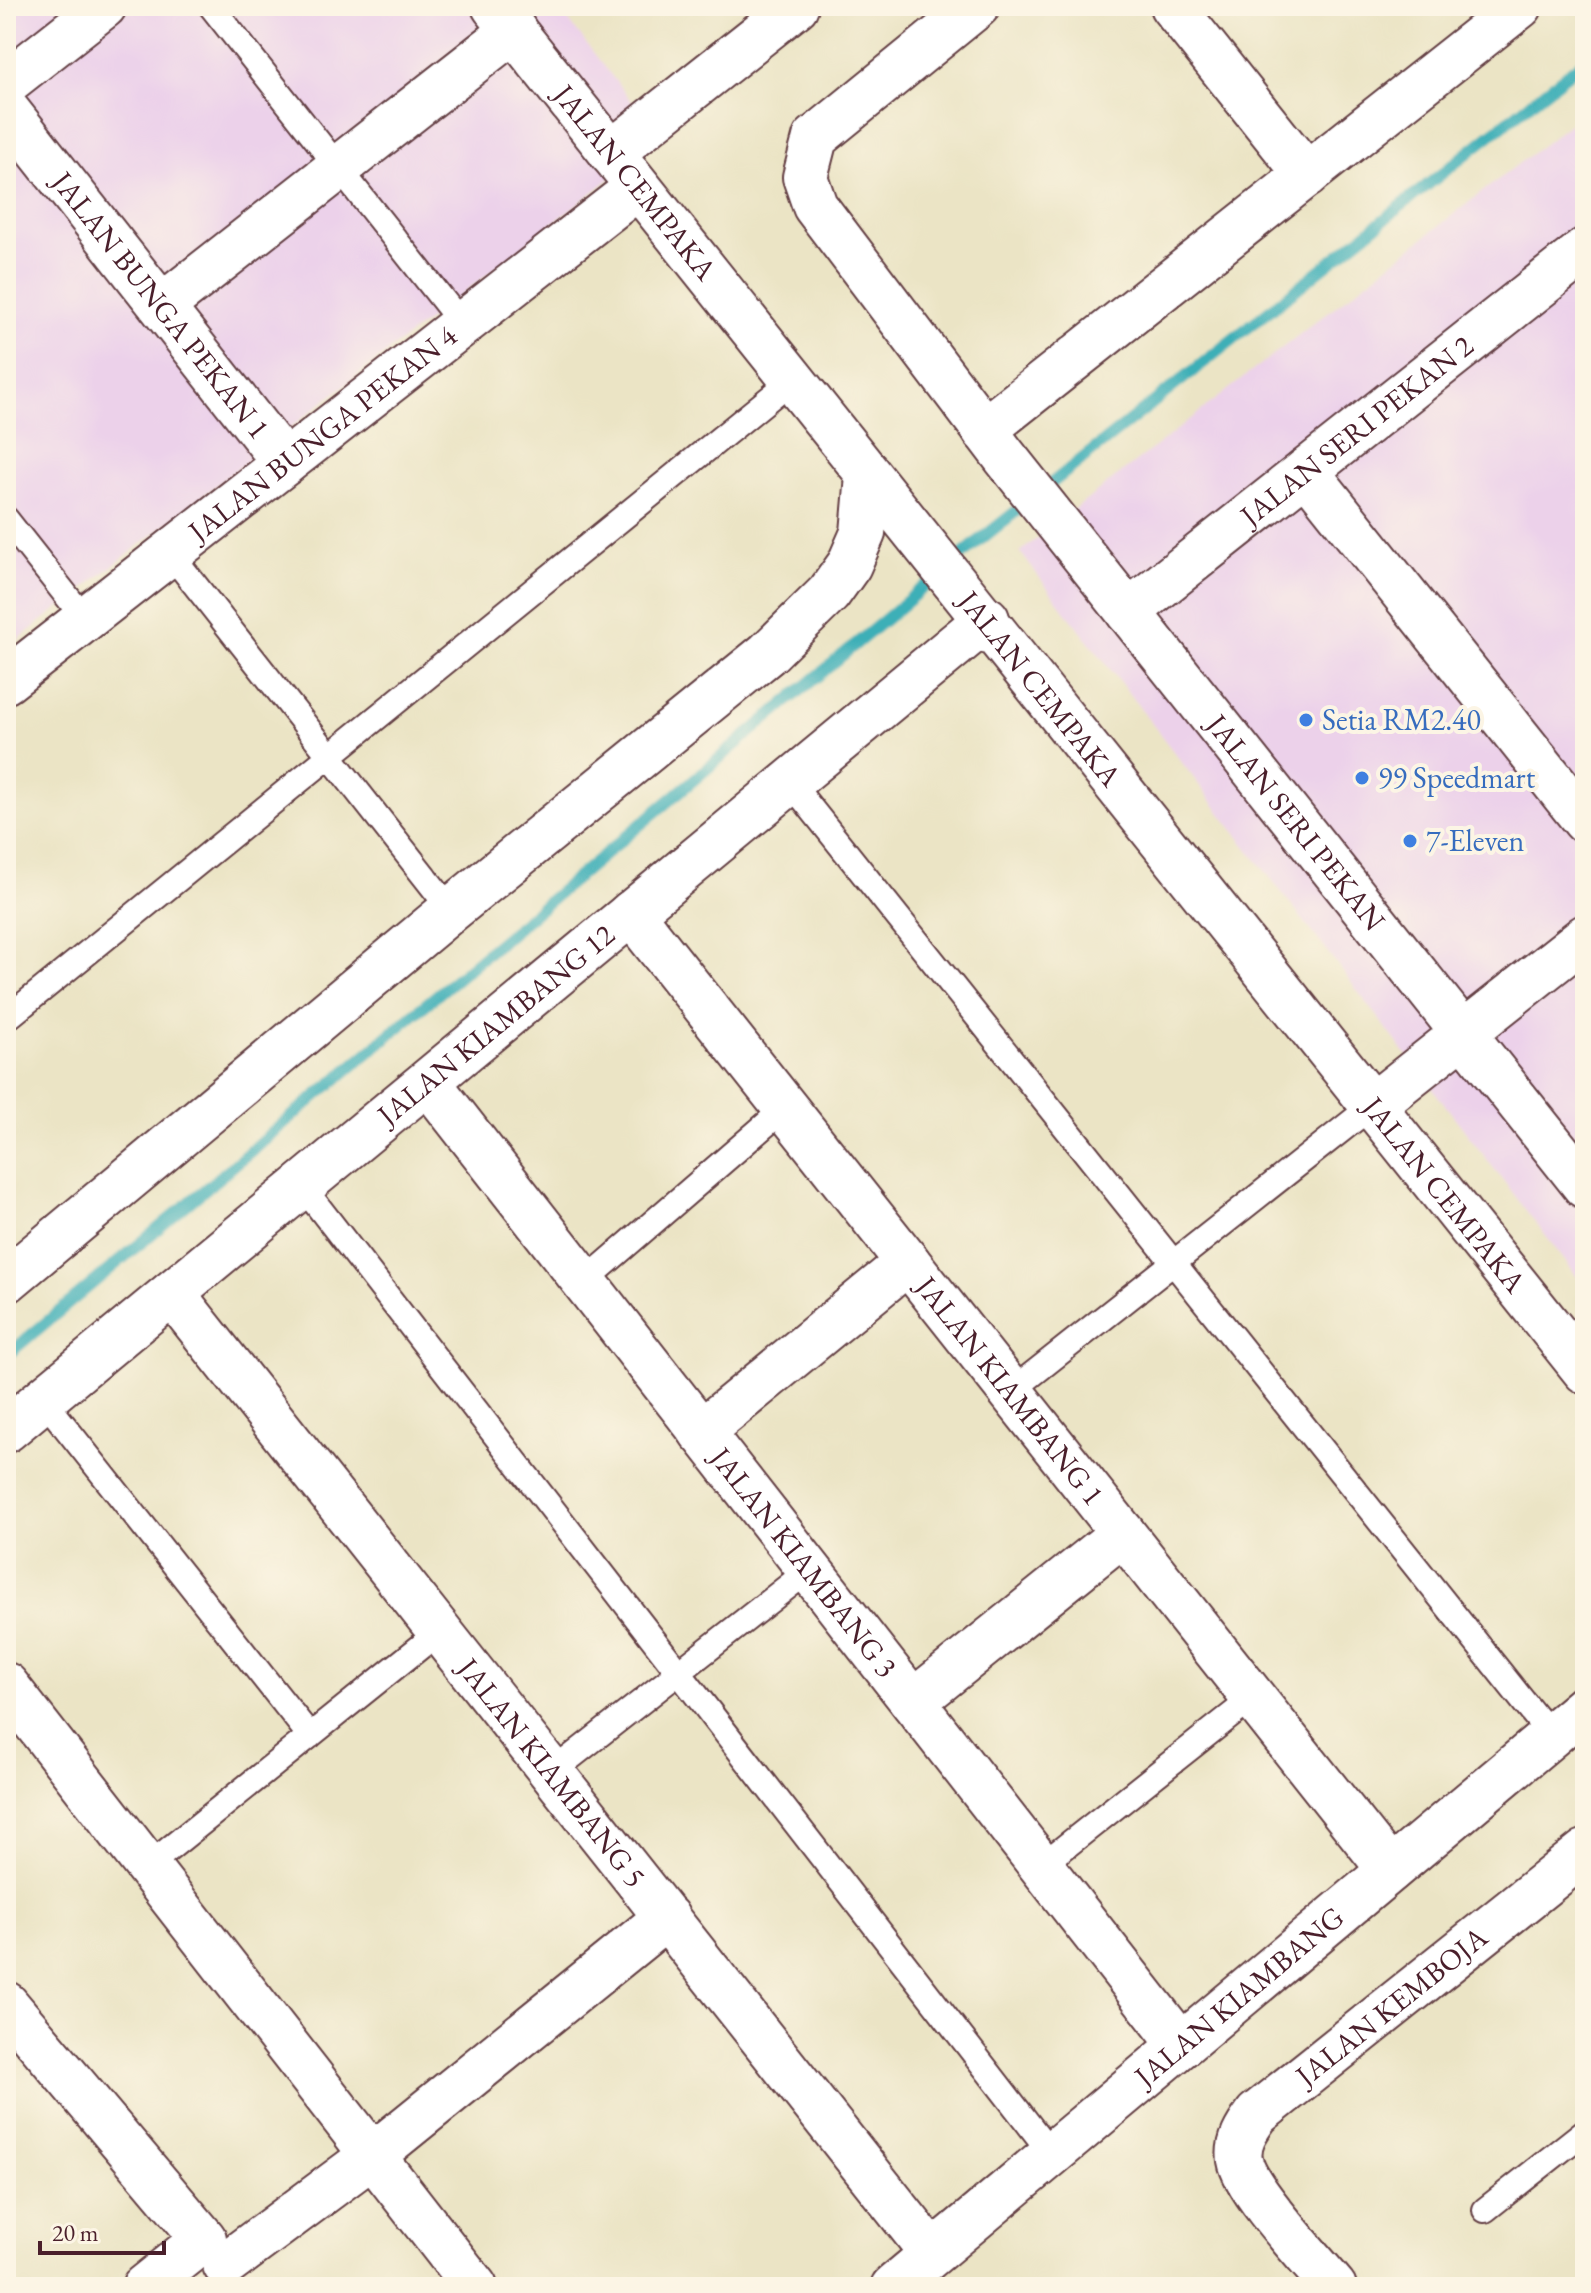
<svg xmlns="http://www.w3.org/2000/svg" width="1591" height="2293" font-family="'EB Garamond',serif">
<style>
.built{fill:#ecd1ea}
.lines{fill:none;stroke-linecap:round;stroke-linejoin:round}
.stream{stroke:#3eafb7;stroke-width:12}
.service-casing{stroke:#623d42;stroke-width:28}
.minor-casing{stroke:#623d42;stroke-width:48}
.service{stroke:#fff;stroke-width:24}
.minor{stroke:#fff;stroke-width:44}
.shop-dot{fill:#3f7fe0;stroke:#fcf5e5;stroke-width:3}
.labels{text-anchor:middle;stroke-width:8;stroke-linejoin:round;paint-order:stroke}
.street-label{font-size:30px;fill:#4a1f2b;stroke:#fcf5e5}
.shop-label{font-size:30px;fill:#366cbe;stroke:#fcf5e5;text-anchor:start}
</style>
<rect width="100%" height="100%" fill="#fcf5e5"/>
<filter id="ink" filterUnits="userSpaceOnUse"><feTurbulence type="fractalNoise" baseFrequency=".0125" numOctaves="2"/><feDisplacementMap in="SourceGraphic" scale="16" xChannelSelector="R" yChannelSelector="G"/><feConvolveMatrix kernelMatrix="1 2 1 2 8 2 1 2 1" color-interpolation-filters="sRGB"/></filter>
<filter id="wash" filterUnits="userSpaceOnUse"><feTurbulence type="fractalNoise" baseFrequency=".006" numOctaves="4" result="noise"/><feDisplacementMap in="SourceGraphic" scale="32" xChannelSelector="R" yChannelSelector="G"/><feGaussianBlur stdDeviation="1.8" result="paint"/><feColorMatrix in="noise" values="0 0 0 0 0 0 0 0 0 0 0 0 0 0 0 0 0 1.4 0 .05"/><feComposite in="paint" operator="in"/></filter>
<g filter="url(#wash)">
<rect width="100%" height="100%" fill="#ebe4c5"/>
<path class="built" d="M6 6H557L661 139 6 649Z
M1585 112V1287L1020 552Z"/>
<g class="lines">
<path class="stream" d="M6 1356 980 540 1585 60"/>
</g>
</g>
<g filter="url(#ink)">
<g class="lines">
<g class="service-casing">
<path id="service" d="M211 6 462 324
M6 519 85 619
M170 553 451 910
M790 782 1551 1736
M6 1019 792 380
M303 1187 1051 2153
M584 1282 785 1108
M1010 1392 1373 1105
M43 1399 310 1736
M552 1772 809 1570
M148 1866 440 1631
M1041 1866 1253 1698
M1485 2210 1585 2131"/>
</g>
<g class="minor-casing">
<g id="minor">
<path id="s1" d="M494 6 1585 1371"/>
<path id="s2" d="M977 6 815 138 805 177 815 206 1005 457 1585 1186"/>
<path d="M1172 6 1307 175"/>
<path d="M6 83 104 6"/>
<path id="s3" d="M6 109 285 463"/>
<path d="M611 153 796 6"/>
<path d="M162 306 514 30"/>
<path d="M984 430 1520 6"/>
<path d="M1306 471 1585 821"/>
<path id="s4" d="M1128 612 1585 250"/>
<path id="s5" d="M6 681 638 187"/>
<path id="s6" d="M631 913 1390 1870"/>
<path id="s7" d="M428 1082 1181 2045"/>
<path d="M1373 1105 1585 937"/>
<path d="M6 1281 451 910 768 653 829 593 849 565 863 533 868 476"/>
<path id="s8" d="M172 1293 932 2253"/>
<path id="s9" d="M6 1430 987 619"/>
<path d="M701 1432 908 1262"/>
<path d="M6 1685 475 2287"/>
<path d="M913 1702 1123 1533"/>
<path d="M6 2004 204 2239 144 2287"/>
<path d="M225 2265 373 2155 667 1917"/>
<path id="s10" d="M893 2287 1585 1707"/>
<path id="s11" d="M1334 2287C1312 2260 1245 2190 1240 2160 1237 2142 1247 2128 1257 2114L1585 1852"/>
</g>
</g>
<use href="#service" class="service"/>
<use href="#minor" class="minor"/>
</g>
</g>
<g class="shop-dot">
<circle cx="1306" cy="720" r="8"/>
<circle cx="1362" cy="778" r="8"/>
<circle cx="1410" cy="841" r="8"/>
</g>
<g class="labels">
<g class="street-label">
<text dy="10" stroke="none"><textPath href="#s1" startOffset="226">JALAN CEMPAKA</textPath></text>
<text dy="10" stroke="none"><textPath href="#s3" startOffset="250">JALAN BUNGA PEKAN 1</textPath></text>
<text dy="10" stroke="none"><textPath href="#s4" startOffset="292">JALAN SERI PEKAN 2</textPath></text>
<text dy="10" stroke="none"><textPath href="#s5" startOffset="402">JALAN BUNGA PEKAN 4</textPath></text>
<text dy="10" stroke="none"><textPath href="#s1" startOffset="874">JALAN CEMPAKA</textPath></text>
<text dy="10" stroke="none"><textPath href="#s2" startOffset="1062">JALAN SERI PEKAN</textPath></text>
<text dy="10" stroke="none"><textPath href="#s9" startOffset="636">JALAN KIAMBANG 12</textPath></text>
<text dy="10" stroke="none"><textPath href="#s1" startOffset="1522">JALAN CEMPAKA</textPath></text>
<text dy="10" stroke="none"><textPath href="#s6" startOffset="610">JALAN KIAMBANG 1</textPath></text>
<text dy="10" stroke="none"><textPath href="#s7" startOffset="610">JALAN KIAMBANG 3</textPath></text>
<text dy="10" stroke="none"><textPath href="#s8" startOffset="612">JALAN KIAMBANG 5</textPath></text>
<text dy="10" stroke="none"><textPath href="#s10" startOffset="452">JALAN KIAMBANG</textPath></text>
<text dy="10" stroke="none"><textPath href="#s11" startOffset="382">JALAN KEMBOJA</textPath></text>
</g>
<g class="shop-label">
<text x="1322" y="730">Setia RM2.40</text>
<text x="1378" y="788">99 Speedmart</text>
<text x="1426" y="851">7-Eleven</text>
</g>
</g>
<rect width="1591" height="2293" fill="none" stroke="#fcf5e5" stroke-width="32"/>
<path d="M40 2241v12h124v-12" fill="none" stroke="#4a1f2b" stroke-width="4"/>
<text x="52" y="2241" font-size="24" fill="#4a1f2b" stroke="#fcf5e5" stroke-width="6" paint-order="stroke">20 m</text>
</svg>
